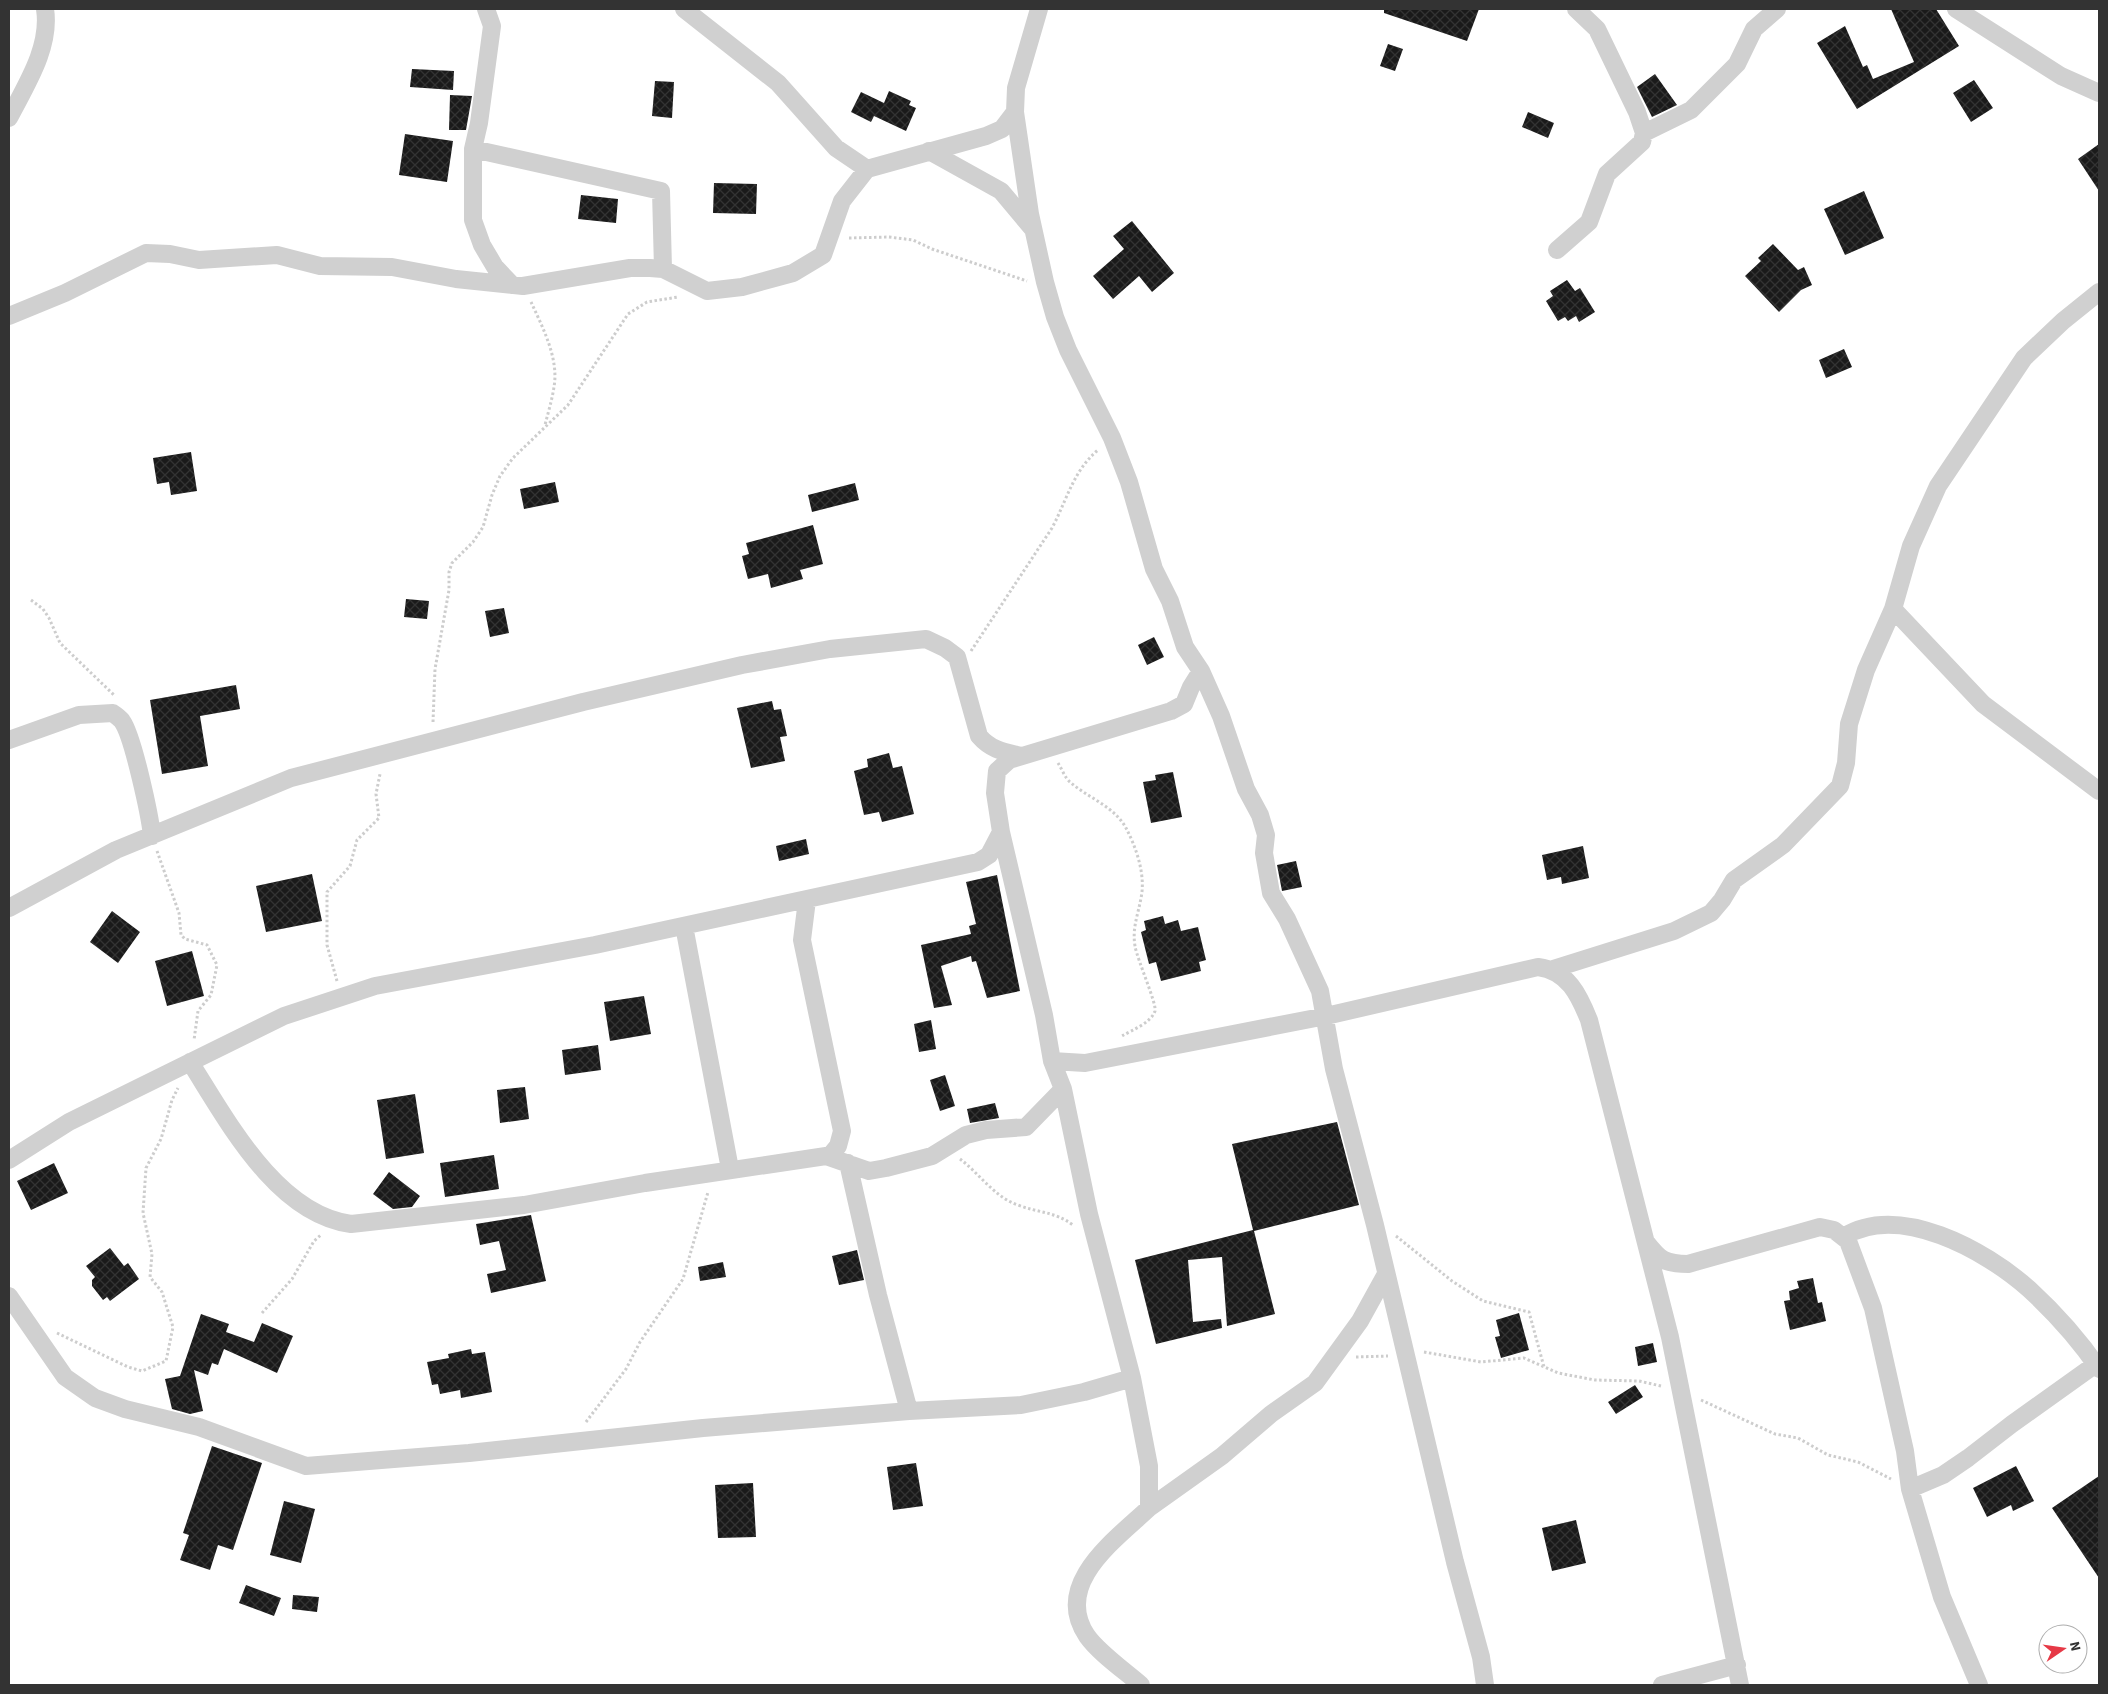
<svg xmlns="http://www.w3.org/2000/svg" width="2108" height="1694" font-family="'Source Sans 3',sans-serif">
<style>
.building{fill:url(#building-cross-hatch)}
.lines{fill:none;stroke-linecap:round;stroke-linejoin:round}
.path{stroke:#cdcdcd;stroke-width:3;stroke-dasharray:2.5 2.5;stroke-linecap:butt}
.street{stroke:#d0d0d0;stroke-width:18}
</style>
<defs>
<pattern id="building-cross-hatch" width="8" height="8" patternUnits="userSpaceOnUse" patternTransform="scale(1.25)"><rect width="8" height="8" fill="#1a1a1a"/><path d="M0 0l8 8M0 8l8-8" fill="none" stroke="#333"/></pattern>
</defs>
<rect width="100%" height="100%" fill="#fff"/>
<path class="building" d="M1384 9H1479L1467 41 1384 13Z
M1891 9H1936L1959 46 1857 109 1817 43 1845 26 1863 67 1867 65 1873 79 1914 62Z
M1388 44 1403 49 1395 71 1380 66Z
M412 69 454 71 453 90 410 87Z
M1655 74 1677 105 1652 117 1637 87Z
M1974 80 1993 108 1971 122 1953 93Z
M655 81 674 82 672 118 652 116Z
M889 91 911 101 909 105 916 108 906 131 874 116 871 122 851 112 861 92 884 103Z
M450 95 472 96 466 130H449Z
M1528 112 1554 123 1548 138 1522 127Z
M405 134 453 141 447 182 399 175Z
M2099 144V191L2078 159Z
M714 183 757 184 756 214 713 213Z
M1864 191 1884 238 1845 255 1824 209Z
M581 195 618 199 616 223 578 219Z
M1132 221 1174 273 1152 292 1139 276 1113 299 1093 276 1124 249 1113 236Z
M1773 244 1798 270 1804 267 1812 285 1801 290 1779 312 1745 276 1761 261 1758 258Z
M1567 280 1575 291 1580 288 1595 312 1579 322 1576 316 1568 321 1565 317 1558 321 1546 301 1553 296 1550 291Z
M1844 349 1852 367 1826 378 1819 360Z
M191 452 197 491 171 495 169 482 157 484 153 458Z
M555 482 559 502 524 509 520 489Z
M855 483 859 500 812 512 808 495Z
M813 525 823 564 800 570 803 579 771 588 768 574 748 579 742 556 749 554 746 543Z
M406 599 429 601 427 619 404 617Z
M504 608 509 633 490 637 485 611Z
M1154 637 1164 657 1147 665 1138 645Z
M236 685 240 709 200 716 208 766 162 774 150 700Z
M772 701 774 710 781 709 787 736 780 737 785 761 751 768 737 708Z
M889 753 893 768 902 766 914 814 882 822 879 812 864 815 854 771 868 767 867 759Z
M1173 772 1182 817 1151 823 1143 782 1156 780 1155 775Z
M806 839 809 854 779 861 776 846Z
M1583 846 1589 878 1562 884 1561 877 1547 880 1542 855Z
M1296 861 1302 887 1282 891 1277 865Z
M312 874 322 921 266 932 256 886Z
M997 875 1020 991 987 998 976 961 972 962 971 956 941 966 952 1005 934 1008 921 945 971 934 969 926 976 924 966 882Z
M112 911 140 932 118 963 90 942Z
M1163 916 1165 924 1178 920 1181 931 1198 927 1206 960 1199 962 1201 971 1161 981 1156 962 1149 964 1141 932 1146 930 1144 921Z
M192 951 204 996 167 1006 155 961Z
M644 996 651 1034 610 1041 604 1002Z
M931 1020 936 1049 919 1052 914 1024Z
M598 1045 601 1070 565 1075 562 1050Z
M945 1075 955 1106 940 1111 930 1080Z
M525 1087 529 1119 500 1123 497 1090Z
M415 1094 424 1153 386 1159 377 1100Z
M995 1103 999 1118 970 1123 967 1109Z
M1337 1122 1359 1205 1254 1231 1275 1314 1227 1326 1222 1257 1188 1260 1193 1322 1221 1319 1222 1328 1156 1344 1135 1260 1253 1230 1232 1144Z
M494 1155 499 1189 445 1197 440 1163Z
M54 1163 68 1193 31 1210 17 1181Z
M389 1172 420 1196 412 1207 393 1209 373 1194Z
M531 1215 546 1281 491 1293 487 1274 506 1270 499 1241 480 1245 476 1224Z
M110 1248 124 1266 128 1263 139 1279 110 1301 107 1297 103 1300 92 1286V1280L95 1277 86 1266Z
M857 1250 864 1280 839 1285 832 1256Z
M723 1262 726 1277 700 1281 698 1267Z
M1813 1278 1818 1303 1822 1302 1826 1321 1790 1330 1784 1301 1790 1300 1789 1291 1799 1288 1797 1281Z
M1519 1313 1529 1350 1501 1358 1495 1337 1500 1336 1496 1320Z
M201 1314 229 1324 226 1332 254 1342 262 1323 293 1336 277 1373 224 1349 218 1365 212 1363 208 1375 194 1370 203 1411 190 1414 172 1409 165 1379 180 1376Z
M1653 1343 1657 1362 1638 1366 1635 1347Z
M471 1349 472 1354 485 1352 492 1392 461 1398 460 1390 440 1394 438 1384 432 1385 427 1362 449 1358 448 1354Z
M1635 1385 1643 1397 1616 1414 1608 1402Z
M212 1446 262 1463 233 1550 218 1545 210 1570 180 1560 189 1535 183 1533Z
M916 1463 923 1506 893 1510 887 1467Z
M2016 1466 2034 1501 2013 1511 2011 1505 1987 1517 1973 1488Z
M2099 1476V1578L2052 1508Z
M753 1483 756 1537 718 1538 715 1485Z
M284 1501 315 1509 301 1563 270 1555Z
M1576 1520 1586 1563 1552 1571 1542 1528Z
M246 1585 281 1598 274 1616 239 1603Z
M293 1595 319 1597 317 1612 292 1609Z"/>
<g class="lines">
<path class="path" d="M849 238 889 237 913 240 932 249 1027 281
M531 302C543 328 559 359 554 387 552 400 548 413 545 425
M31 600 43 609 49 618 60 643 115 696
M971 651 1052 528C1067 500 1073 471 1098 450
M433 722 435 669 449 590V572L452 563 473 542 483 527 492 495 500 476 513 458 568 405 628 314 647 302 678 297
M1058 763C1062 769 1065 778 1070 782 1088 798 1114 806 1126 828 1136 847 1146 875 1141 898 1138 915 1132 928 1135 946 1137 959 1157 1004 1155 1011 1151 1023 1132 1030 1122 1036
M157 851 179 913 181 935 185 939 207 945 217 965 211 995 198 1011 194 1040
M337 981 327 945V892L350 866 357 840 379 818 376 794 380 774
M960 1159C979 1173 994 1197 1018 1205 1038 1213 1054 1211 1073 1225
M1396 1236 1452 1281 1483 1301 1529 1312 1544 1367
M262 1313 292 1279 314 1241 322 1234
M57 1333 128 1367 142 1371 166 1361 173 1327 162 1292 150 1277 152 1254 143 1213 146 1168 161 1139 172 1100 178 1088
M1424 1352 1481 1362 1524 1358 1558 1373 1595 1380 1639 1381 1661 1386
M1356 1357 1388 1356
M1701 1400 1775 1434 1798 1438 1828 1455 1858 1462 1891 1479
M586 1422 626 1369 640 1342 683 1279 708 1192"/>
<path class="street" d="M486 9 492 26 479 123 473 149V220L482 245 495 267 512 285
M684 9 778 83 836 148 867 169
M1039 9 1016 88 1015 112 1030 214 1045 282 1055 317 1068 350 1112 438 1129 482 1154 569 1170 601 1185 647 1201 671 1191 687 1184 704 1171 711 1009 760 997 771 995 793 1001 832 1044 1015 1052 1061 1063 1089 1089 1214 1132 1378 1149 1466V1508C1115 1540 1052 1584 1087 1636 1099 1653 1125 1671 1141 1685
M1956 9 2061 76 2099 93
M9 118C26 85 51 47 45 9
M1644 133 1691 110 1737 64 1754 29 1777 9
M473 149 661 191 663 269
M929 151 1001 191 1032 228
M1557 250 1589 222 1607 174 1642 142 1644 133 1637 112 1597 29 1576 9
M9 316 65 293 146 253 170 254 199 260 277 255 320 266 392 267 456 279 523 286 630 268H650L663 269 707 291 742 287 793 273 823 255 842 201 867 169 986 136 1002 129 1015 112
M1893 609 1983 704 2099 791
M1201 671 1221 716 1246 789 1260 815 1266 835 1264 853 1271 893 1287 919 1320 991 1334 1069 1375 1225 1455 1562 1481 1657 1485 1685
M9 740 79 715 113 713C115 715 120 718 122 721 133 736 150 816 152 836
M807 900 802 940 842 1131 838 1146 829 1157
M9 908 116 850 291 778 583 702 742 665 830 649 926 639 945 648 957 657 979 736C991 750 1004 752 1021 756
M684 926 730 1169
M1553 969 1674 931 1711 913 1722 900 1734 880 1783 845 1840 786 1846 763 1849 724 1866 670 1893 609 1911 546 1938 486 2024 358 2063 321 2099 292
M1052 1061 1085 1063 1326 1016 1538 967C1568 971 1579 995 1589 1020L1670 1337 1740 1685
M190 1062C227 1120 276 1214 351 1224L524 1205 645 1183 826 1156 869 1171 886 1168 932 1156 966 1135 986 1130 1026 1127 1063 1089
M9 1160 69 1122 284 1016 375 986 595 945 978 862 989 855 1001 832
M848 1163 878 1295 909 1411
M1843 1237C1899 1202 1985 1250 2029 1289 2054 1312 2080 1341 2099 1369
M1646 1242C1660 1260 1665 1264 1688 1264L1820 1227 1834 1230 1848 1241 1873 1308 1905 1451 1910 1489 1942 1597 1979 1685
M9 1296 65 1377 95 1398 125 1409 199 1427 306 1466 469 1453 703 1428 909 1411 1021 1405 1084 1392 1132 1378
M1910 1489 1943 1475 1968 1458 2012 1424 2096 1364
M1149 1508 1222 1456 1271 1414 1315 1383 1360 1321 1386 1274
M1662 1685 1737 1665"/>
</g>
<rect width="2108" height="1694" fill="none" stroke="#333333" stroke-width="20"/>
<g transform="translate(2063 1649) rotate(77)"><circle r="24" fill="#ffffff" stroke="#adadad"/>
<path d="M0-4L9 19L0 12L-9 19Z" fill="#e63946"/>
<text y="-8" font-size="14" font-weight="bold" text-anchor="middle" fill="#333333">N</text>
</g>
</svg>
